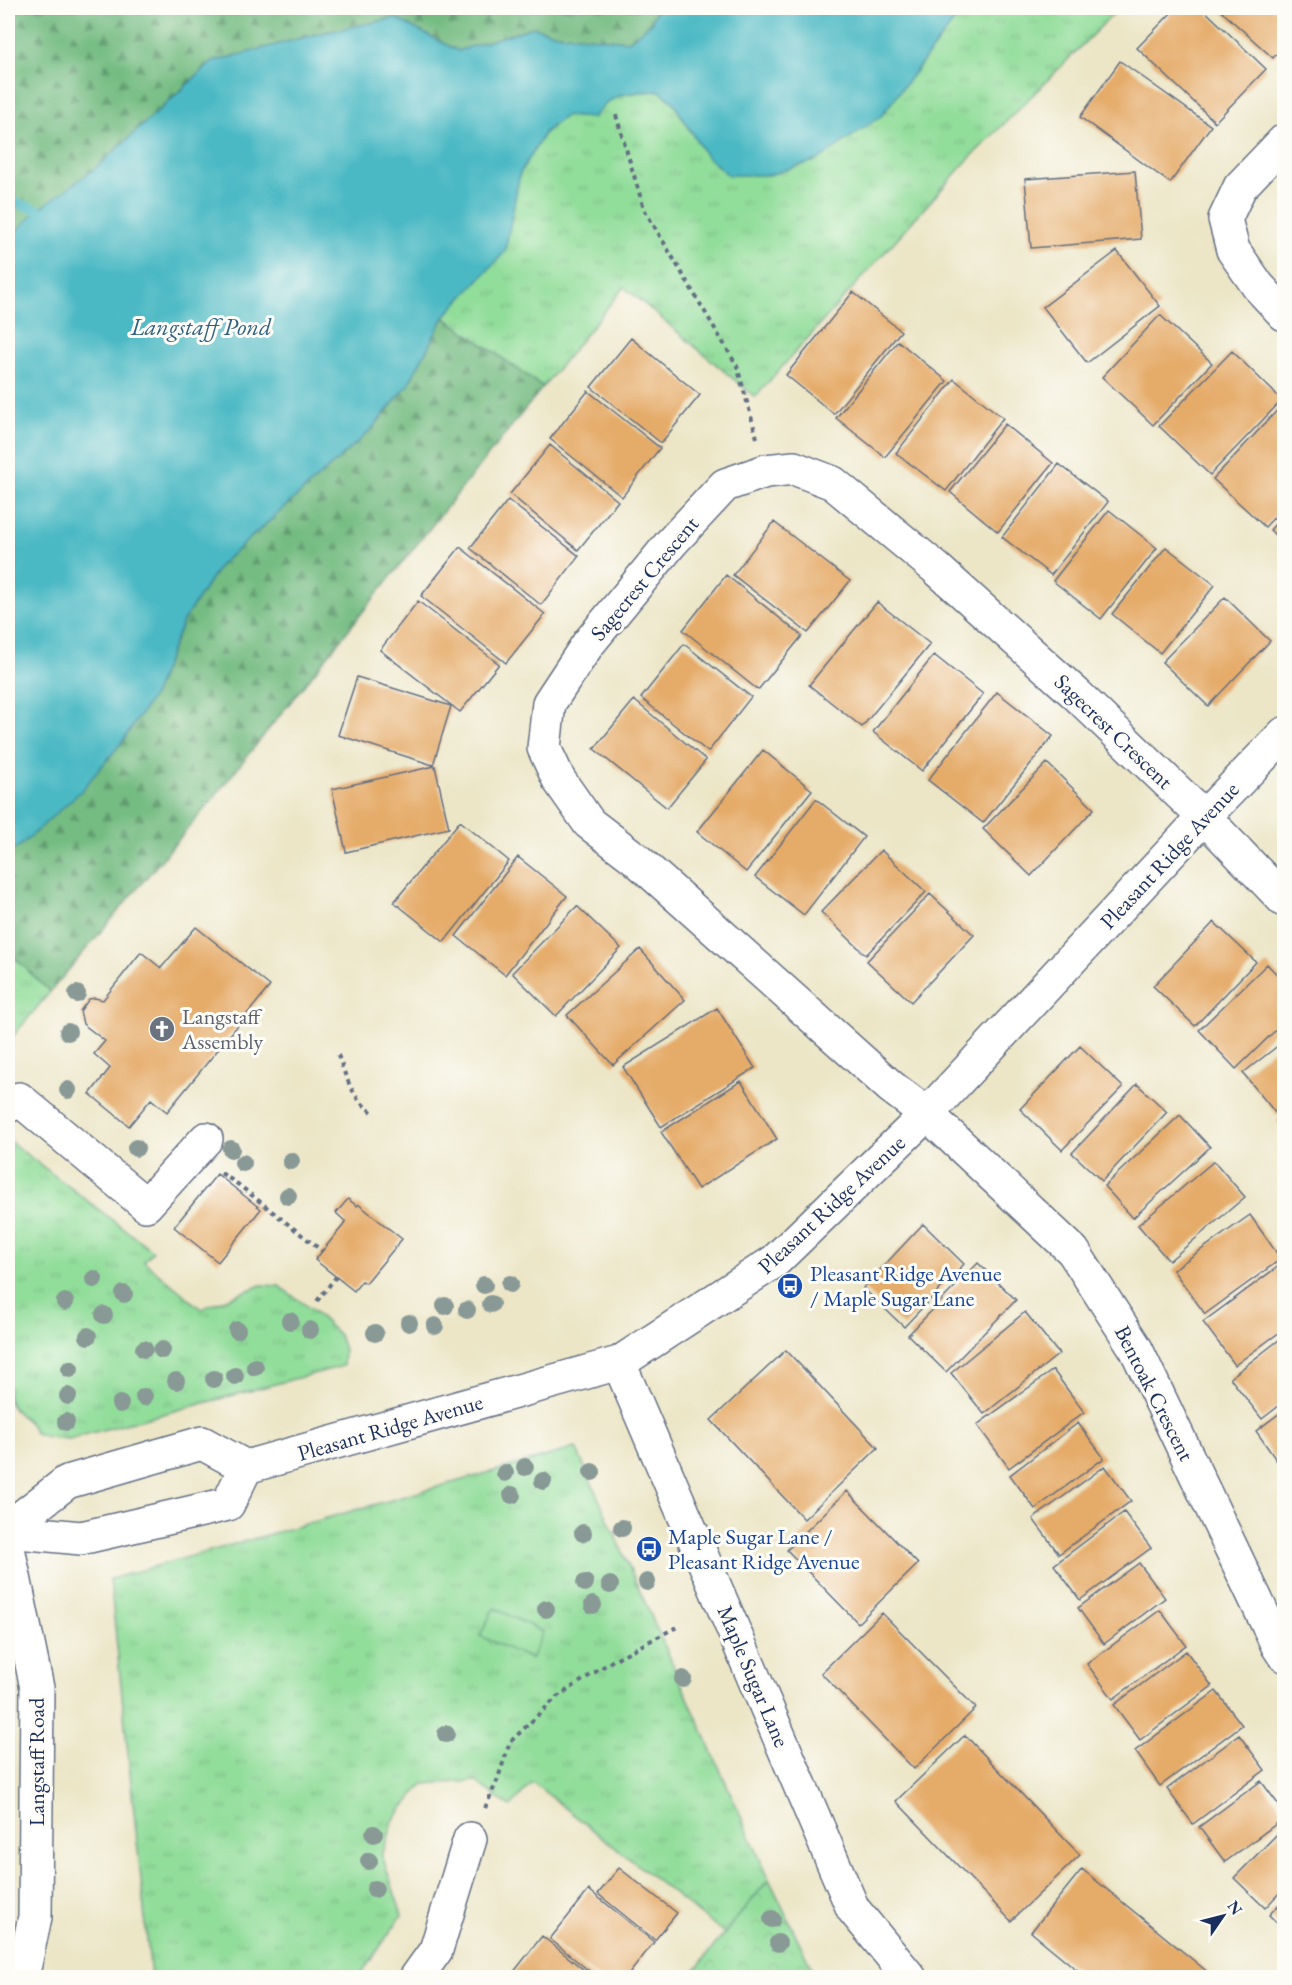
<svg xmlns="http://www.w3.org/2000/svg" width="1292" height="1985" font-family="'EB Garamond',serif">
<style>
.grass{fill:url(#grass-tufts);stroke:#56867c;stroke-width:1.5}
.forest{fill:url(#forest-firs);stroke:#487670;stroke-width:1.5}
.park{fill:url(#park-crowns);stroke:#56867c;stroke-width:1.5}
.garden{fill:#91dd9a;stroke:#56867c;stroke-width:1.5}
.water{fill:#4bb9c4;stroke:#337491;stroke-width:1.5}
.lines{fill:none;stroke-linecap:round;stroke-linejoin:round}
.stream{stroke:#4bb9c4;stroke-width:10}
.building{fill:#e5ab69}
.minor-casing{stroke:#646f83;stroke-width:36}
.major-casing{stroke:#646f83;stroke-width:36}
.path{stroke:#646f83;stroke-width:4;stroke-dasharray:4.5 4.5;stroke-linecap:butt}
.minor{stroke:#fff;stroke-width:33}
.major{stroke:#fff;stroke-width:33}
.tree{fill:#899996}
.labels{text-anchor:middle;stroke-width:6;stroke-linejoin:round;paint-order:stroke}
.street-label{font-size:22px;fill:#1b2f5e;stroke:#fdfcf7}
.worship-label{font-size:22px;fill:#5b616d;stroke:#fdfcf7;text-anchor:start}
.transit-label{font-size:22px;fill:#164399;stroke:#fdfcf7;text-anchor:start}
.water-label{font-size:24px;font-style:italic;fill:#2c5f82;stroke:#fdfcf7}
</style>
<defs>
<pattern id="grass-tufts" width="24" height="20" patternUnits="userSpaceOnUse" patternTransform="scale(1.5)"><rect width="24" height="20" fill="#91dd9a"/><path d="M3 7l-1-3M5 7V3M7 7l1-3M15 17l-1-3M17 17v-4M19 17l1-3" fill="none" stroke="#7cbe87"/></pattern>
<pattern id="forest-firs" width="22" height="20" patternUnits="userSpaceOnUse" patternTransform="scale(1.5)"><rect width="22" height="20" fill="#74bc82"/><path d="M5 1l3.5 6h-7zM16 11l3.5 6h-7z" fill="#5e996e"/></pattern>
<pattern id="park-crowns" width="20" height="18" patternUnits="userSpaceOnUse" patternTransform="scale(1.5)"><rect width="20" height="18" fill="#91dd9a"/><path d="M2 6a3 3 0 1 1 6 0M12 15a3 3 0 1 1 6 0" fill="none" stroke="#7cbe87"/></pattern>
</defs>
<rect width="100%" height="100%" fill="#fdfcf7"/>
<filter id="ink" filterUnits="userSpaceOnUse"><feTurbulence type="fractalNoise" baseFrequency=".0167" numOctaves="2"/><feDisplacementMap in="SourceGraphic" scale="12" xChannelSelector="R" yChannelSelector="G"/><feConvolveMatrix kernelMatrix="1 2 1 2 8 2 1 2 1" color-interpolation-filters="sRGB"/></filter>
<filter id="wash" filterUnits="userSpaceOnUse"><feTurbulence type="fractalNoise" baseFrequency=".008" numOctaves="4" result="noise"/><feDisplacementMap in="SourceGraphic" scale="24" xChannelSelector="R" yChannelSelector="G"/><feGaussianBlur stdDeviation="1.35" result="paint"/><feColorMatrix in="noise" values="0 0 0 0 0 0 0 0 0 0 0 0 0 0 0 0 0 1.4 0 .05"/><feComposite in="paint" operator="in"/></filter>
<g filter="url(#wash)">
<rect width="100%" height="100%" fill="#ece6c7"/>
<path class="grass" d="M964 8H1119L963 165 755 397 624 287 543 387 444 317 504 252 520 173 545 132 565 116 593 118C612 91 630 92 660 91L673 102 706 156 881 116Z
M8 951 50 992 8 1042Z
M8 1140 153 1251 144 1261 201 1309 261 1285 279 1286 315 1312 339 1335 344 1350 343 1366 69 1439 47 1437 35 1433C29 1415 16 1419 8 1399Z
M576 1448 769 1879 725 1934 532 1782 510 1807 475 1781 423 1784 394 1819 382 1856 402 1915 359 1977H151L110 1579Z"/>
<path class="forest" d="M8 8H657L651 23 629 41 557 34 533 27 458 51 395 18 317 34 212 62 98 166 8 241Z
M444 317 543 387 212 800 50 992 8 951V853L21 845 153 696 183 621 220 565 370 431 408 385Z"/>
<path class="park" d="M769 1879 816 1977H689Z"/>
<path class="garden" d="M494 1608 543 1632 531 1659 480 1636Z"/>
<path class="water" d="M657 8H964L881 116 818 160 769 175H728L706 156 673 102 660 91C630 92 612 91 593 118L565 116 545 132 520 173 505 252 444 317 408 385 370 431 220 565 183 621 153 696 122 742 81 791 21 845 8 853V239L38 210 98 166 212 62 317 34 395 18 458 51 533 27 557 34 629 41 651 23Z"/>
<g class="lines">
<path class="stream" d="M8 200 38 210"/>
</g>
<g id="blocks">
<path class="building" d="M1176 8H1202L1266 69 1215 122 1137 48Z
M1218 8H1284V46L1273 58Z
M1120 61 1211 126 1170 183 1080 117Z
M1135 171 1141 239 1031 248 1025 179Z
M1117 251 1160 306 1087 363 1043 307Z
M853 292 901 331 834 414 786 375Z
M1160 315 1212 363 1153 425 1102 377Z
M631 338 700 395 661 443 591 387Z
M898 341 947 381 885 457 836 418Z
M1232 351 1282 400 1210 475 1159 426Z
M954 379 1003 418 946 491 896 453Z
M588 391 660 448 622 497 550 439Z
M1284 403V507L1265 527 1213 479Z
M1005 424 1053 463 998 532 950 492Z
M550 445 618 501 578 550 510 494Z
M1059 464 1108 502 1051 575 1002 537Z
M508 500 579 556 541 605 470 548Z
M1109 510 1157 548 1101 619 1053 581Z
M1284 514V544L1270 530Z
M774 522 850 581 808 633 733 575Z
M460 547 545 614 506 663 421 596Z
M1166 547 1215 585 1160 653 1112 614Z
M726 575 802 636 758 690 683 630Z
M1225 597 1270 641 1208 706 1162 662Z
M418 601 499 664 460 712 380 650Z
M877 602 930 644 862 727 809 685Z
M684 644 751 697 708 752 641 698Z
M934 655 983 694 922 771 873 732Z
M357 677 451 706 433 765 338 735Z
M997 692 1053 736 983 823 928 780Z
M634 700 706 760 667 808 594 749Z
M763 750 812 790 746 872 697 832Z
M1047 763 1094 809 1031 876 983 829Z
M435 766 449 828 346 852 332 789Z
M816 799 864 837 804 915 755 877Z
M460 821 509 861 444 942 394 902Z
M881 850 926 892 866 955 821 912Z
M518 857 567 896 505 975 456 936Z
M930 894 974 935 911 1002 867 961Z
M577 906 621 948 556 1016 512 973Z
M1214 922 1256 962 1195 1026 1153 986Z
M196 927 270 986 167 1112 151 1099 129 1126 90 1094 110 1068 94 1054 105 1041 83 1024 80 1011 89 999 95 998 103 1000 141 952 161 968Z
M640 949 685 1000 613 1065 567 1015Z
M1267 964 1284 982V1022L1236 1069 1199 1030Z
M717 1008 755 1068 661 1127 623 1067Z
M1284 1041V1109L1277 1115 1243 1073Z
M1080 1046 1123 1087 1062 1150 1020 1109Z
M741 1081 777 1139 698 1189 661 1132Z
M1137 1084 1167 1112 1102 1181 1072 1153Z
M1180 1115 1210 1147 1133 1218 1104 1186Z
M1284 1116V1131L1277 1121Z
M1214 1161 1245 1197 1169 1261 1138 1225Z
M217 1174 261 1209 218 1262 174 1227Z
M348 1199 357 1206 358 1204 402 1239 366 1283 362 1281 354 1291 315 1260 346 1222 336 1213Z
M1250 1215 1281 1259 1205 1314 1173 1270Z
M923 1224 964 1264 904 1327 863 1288Z
M978 1263 1016 1300 946 1372 908 1335Z
M1280 1265 1284 1271V1329L1235 1365 1203 1322Z
M1025 1312 1059 1354 984 1414 951 1373Z
M1284 1336V1402L1262 1419 1230 1378Z
M786 1350 878 1448 804 1519 711 1420Z
M1053 1370 1084 1412 1009 1468 977 1425Z
M1284 1410V1471L1256 1431Z
M1078 1423 1104 1458 1035 1509 1010 1475Z
M1105 1466 1131 1501 1059 1554 1033 1519Z
M847 1491 918 1564 858 1623 787 1550Z
M1124 1512 1151 1548 1080 1600 1054 1565Z
M1139 1563 1165 1598 1104 1644 1078 1608Z
M1160 1610 1186 1645 1113 1699 1087 1664Z
M882 1613 976 1708 914 1769 821 1673Z
M1186 1651 1212 1686 1140 1740 1114 1705Z
M1216 1691 1242 1725 1160 1786 1135 1751Z
M965 1735 1080 1855 1011 1921 896 1801Z
M1239 1735 1265 1770 1193 1824 1167 1789Z
M1261 1781 1284 1812V1818L1225 1862 1199 1827Z
M1284 1827V1888L1265 1908 1234 1878Z
M619 1868 677 1913 655 1940 598 1894Z
M1082 1869 1215 1978H1087L1031 1932Z
M589 1890 654 1942 626 1978H598L550 1939Z
M1284 1899V1930L1269 1915Z
M542 1936 594 1978H509Z"/>
</g>
</g>
<g filter="url(#ink)">
<use href="#blocks" fill-opacity="0" stroke="#646f83" stroke-width="1.5"/>
<g class="lines">
<g class="minor-casing">
<path id="minor" d="M1284 141 1240 187 1225 219 1233 250 1258 286 1284 314
M1284 900 1204 817 1076 694 937 569 833 483 794 468 766 471 725 485 671 543 588 644 549 703 544 748 559 780 589 823 636 859 891 1087 927 1114 1073 1251 1136 1349 1278 1646 1284 1655
M8 1106 19 1099 146 1205 206 1139
M619 1363 853 1909 910 1978
M8 1528 67 1482 202 1443 246 1467 619 1363 775 1261 927 1114 1204 817 1284 734
M8 1531 81 1538 228 1504 246 1467
M416 1978 436 1950 470 1839"/>
</g>
<g class="major-casing">
<path id="major" d="M8 1548 37 1688 35 1917 22 1978"/>
</g>
<path class="path" d="M616 115 644 209 737 366 757 438
M338 1055C346 1077 352 1098 372 1112
M221 1173 239 1185 322 1251
M317 1301 336 1277
M485 1808 497 1781 510 1742 557 1697 615 1659 677 1627"/>
<use href="#minor" class="minor"/>
<use href="#major" class="major"/>
</g>
<g class="tree">
<circle cx="77" cy="994" r="9"/>
<circle cx="68" cy="1032" r="9"/>
<circle cx="68" cy="1090" r="9"/>
<circle cx="136" cy="1148" r="9"/>
<circle cx="231" cy="1149" r="9"/>
<circle cx="291" cy="1161" r="9"/>
<circle cx="243" cy="1163" r="9"/>
<circle cx="288" cy="1196" r="9"/>
<circle cx="94" cy="1279" r="9"/>
<circle cx="510" cy="1284" r="9"/>
<circle cx="484" cy="1285" r="9"/>
<circle cx="124" cy="1294" r="9"/>
<circle cx="65" cy="1302" r="9"/>
<circle cx="491" cy="1304" r="9"/>
<circle cx="445" cy="1306" r="9"/>
<circle cx="467" cy="1310" r="9"/>
<circle cx="104" cy="1315" r="9"/>
<circle cx="290" cy="1321" r="9"/>
<circle cx="409" cy="1323" r="9"/>
<circle cx="435" cy="1326" r="9"/>
<circle cx="237" cy="1330" r="9"/>
<circle cx="310" cy="1330" r="9"/>
<circle cx="375" cy="1333" r="9"/>
<circle cx="88" cy="1336" r="9"/>
<circle cx="144" cy="1349" r="9"/>
<circle cx="162" cy="1350" r="9"/>
<circle cx="255" cy="1367" r="9"/>
<circle cx="70" cy="1369" r="9"/>
<circle cx="235" cy="1376" r="9"/>
<circle cx="214" cy="1379" r="9"/>
<circle cx="176" cy="1381" r="9"/>
<circle cx="68" cy="1396" r="9"/>
<circle cx="144" cy="1397" r="9"/>
<circle cx="120" cy="1404" r="9"/>
<circle cx="66" cy="1422" r="9"/>
<circle cx="525" cy="1467" r="9"/>
<circle cx="592" cy="1472" r="9"/>
<circle cx="505" cy="1473" r="9"/>
<circle cx="543" cy="1481" r="9"/>
<circle cx="512" cy="1495" r="9"/>
<circle cx="622" cy="1528" r="9"/>
<circle cx="583" cy="1533" r="9"/>
<circle cx="647" cy="1582" r="9"/>
<circle cx="585" cy="1583" r="9"/>
<circle cx="610" cy="1585" r="9"/>
<circle cx="593" cy="1605" r="9"/>
<circle cx="546" cy="1609" r="9"/>
<circle cx="683" cy="1679" r="9"/>
<circle cx="446" cy="1734" r="9"/>
<circle cx="374" cy="1834" r="9"/>
<circle cx="369" cy="1861" r="9"/>
<circle cx="375" cy="1889" r="9"/>
<circle cx="772" cy="1919" r="9"/>
<circle cx="778" cy="1943" r="9"/>
</g>
</g>
<defs>
<g id="church-disc" transform="scale(1.35)"><circle r="9.5" fill="#6b7280" stroke="#fdfcf7"/><path d="M-1.2-6h2.4v3.5h3.3v2.4h-3.3V6h-2.4V-.1h-3.3v-2.4h3.3Z" fill="#fff"/></g>
<g id="bus-disc" transform="scale(1.35)"><circle r="9.5" fill="#1a4fb4" stroke="#fdfcf7"/><path d="M-5-6H5V4H4V6H2V4H-2V6H-4V4H-5ZM-3.5-4V0h7V-4ZM-3.5 1.2v1.5H-2V1.2ZM2 1.2v1.5H3.5V1.2Z" fill="#fff"/></g>
</defs>
<g fill-rule="evenodd">
<use href="#church-disc" x="162" y="1029"/>
<use href="#bus-disc" x="790" y="1286"/>
<use href="#bus-disc" x="649" y="1549"/>
</g>
<g class="labels">
<g class="street-label">
<text transform="translate(644 578) rotate(-50)" y="8">Sagecrest Crescent</text>
<text transform="translate(1114 731) rotate(44)" y="8">Sagecrest Crescent</text>
<text transform="translate(1169 855) rotate(-47)" y="8">Pleasant Ridge Avenue</text>
<text transform="translate(831 1204) rotate(-43)" y="8">Pleasant Ridge Avenue</text>
<text transform="translate(1155 1393) rotate(63)" y="8">Bentoak Crescent</text>
<text transform="translate(390 1427) rotate(-16)" y="8">Pleasant Ridge Avenue</text>
<text transform="translate(754 1676) rotate(67)" y="8">Maple Sugar Lane</text>
<text transform="translate(36 1762) rotate(-90)" y="8">Langstaff Road</text>
</g>
<g class="worship-label">
<text x="182" y="1024">Langstaff<tspan x="182" dy="25">Assembly</tspan></text>
</g>
<g class="transit-label">
<text x="810" y="1281">Pleasant Ridge Avenue<tspan x="810" dy="25">/ Maple Sugar Lane</tspan></text>
<text x="668" y="1544">Maple Sugar Lane /<tspan x="668" dy="25">Pleasant Ridge Avenue</tspan></text>
</g>
<g class="water-label">
<text x="201" y="335">Langstaff Pond</text>
</g>
</g>
<rect width="1292" height="1985" fill="none" stroke="#fdfcf7" stroke-width="30"/>
<g transform="translate(1223 1916) rotate(55)" stroke="#fdfcf7" stroke-width="4.5" paint-order="stroke">
<path d="M0-4.5L10 22L0 15L-10 22Z" fill="#1b2f5e"/>
<text y="-9" font-size="16" font-weight="bold" text-anchor="middle" fill="#1b2f5e">N</text>
</g>
</svg>
